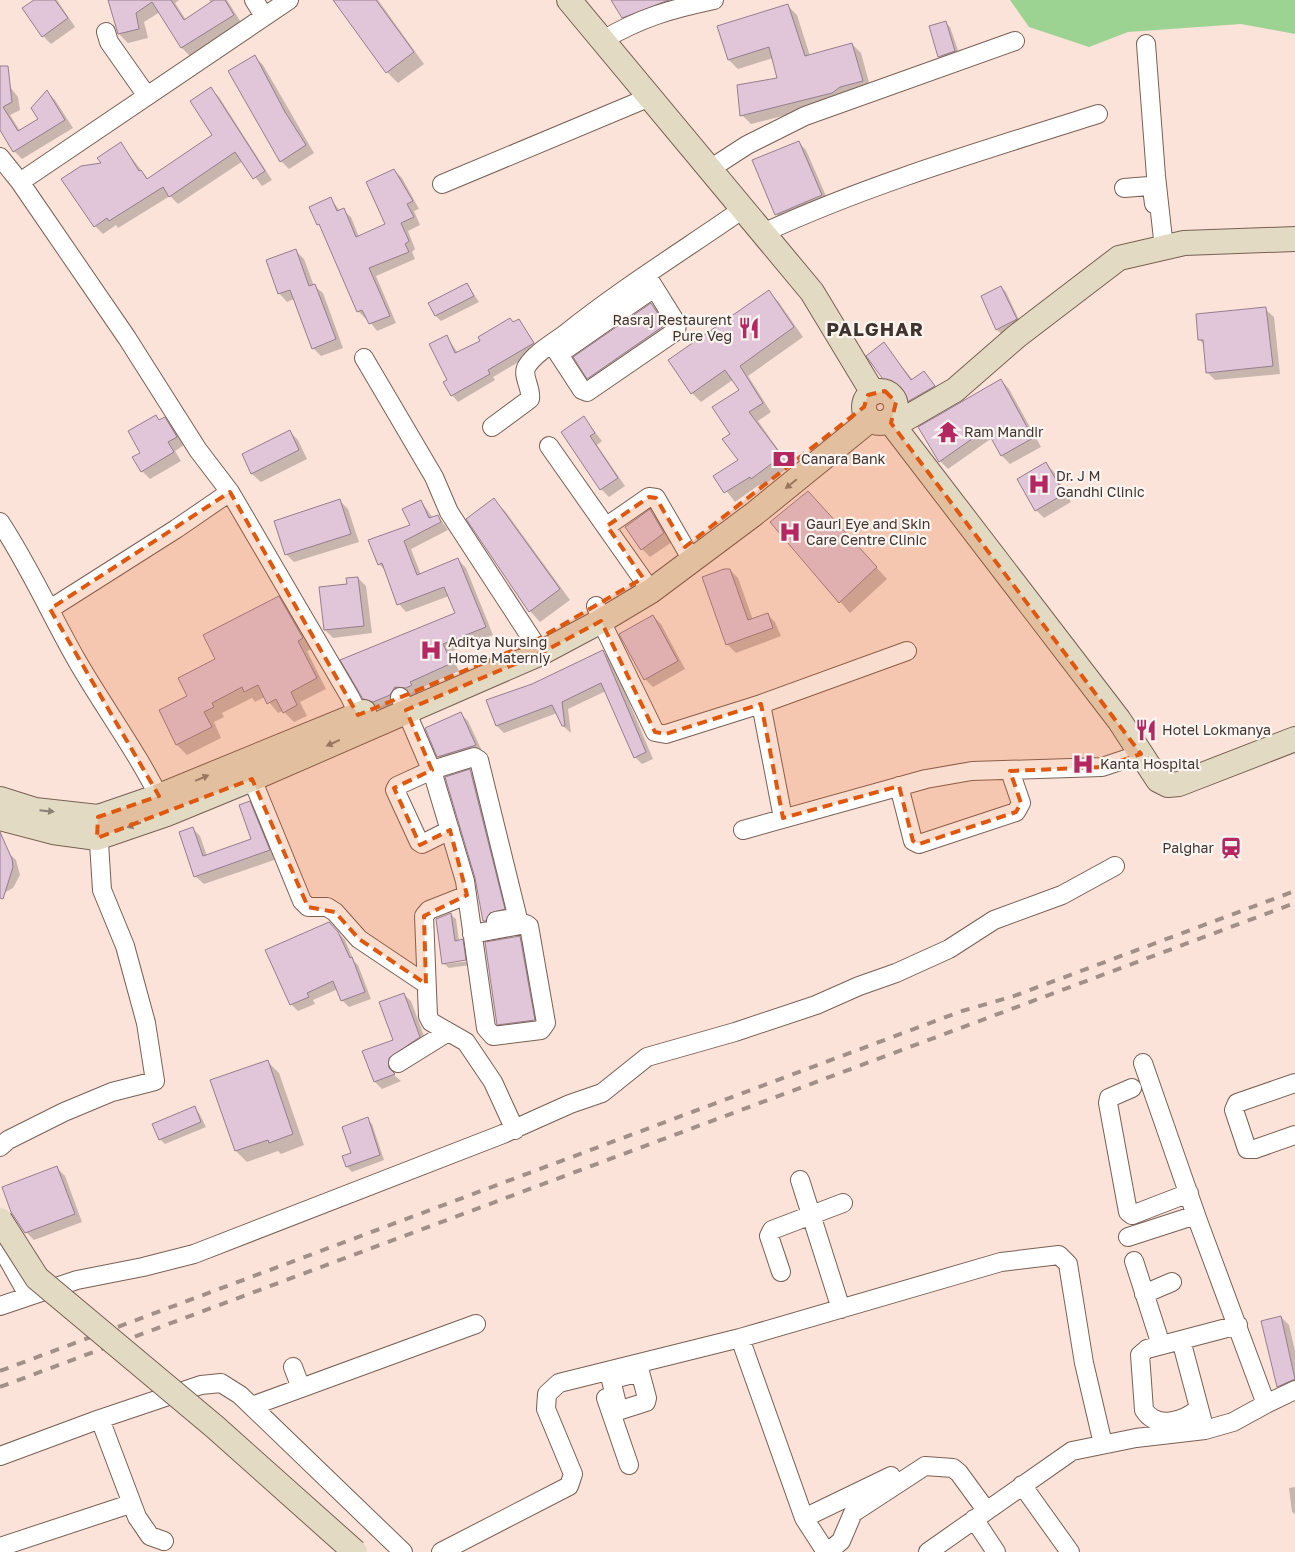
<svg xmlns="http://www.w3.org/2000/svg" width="1295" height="1552" font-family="'Golos Text',sans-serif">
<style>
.green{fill:#9cd393}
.shadow{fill:#0003}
.building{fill:#e0c6d8;stroke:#967e8f}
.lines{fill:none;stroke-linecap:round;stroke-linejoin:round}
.street-casing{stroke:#796054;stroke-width:20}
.secondary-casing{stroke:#796054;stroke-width:26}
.street{stroke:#fff;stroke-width:18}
.secondary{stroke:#e2dac3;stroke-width:24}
.rail{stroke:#a29088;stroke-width:4;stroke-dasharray:9 9;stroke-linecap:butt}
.secondary-bridge-casing{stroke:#796054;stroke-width:26;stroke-linecap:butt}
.secondary-bridge{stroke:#e2dac3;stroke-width:24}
.oneway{fill:#897f72}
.marked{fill:#e0570e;fill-opacity:0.2;stroke:#e0570e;stroke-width:4;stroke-dasharray:10 6;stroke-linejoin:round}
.labels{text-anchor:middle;stroke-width:4.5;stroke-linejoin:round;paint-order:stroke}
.poi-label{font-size:14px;fill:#40342f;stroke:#fbf5f2;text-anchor:start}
.district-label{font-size:19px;font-weight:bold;letter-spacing:1px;fill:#40342f;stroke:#fbf5f2}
</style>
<rect width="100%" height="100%" fill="#fbe3d9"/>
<path class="green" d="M1010 0H1295V34L1241 24 1128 32 1089 47 1029 27Z"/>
<path class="shadow" d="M36 0H57L75 27 51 44 43 36Z
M110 0H179L175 3 186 20 211 3 209 0H227L242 24 191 57 182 48 160 12 144 22 148 38 128 43 119 34Z
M336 0H378L424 64 398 83 387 72Z
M621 0H714L634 28 623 17Z
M788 6 797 15 810 56 852 44 861 53 871 90 841 101 751 124 742 115 778 79 773 58 738 69 729 60Z
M945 22 950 27 960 56 945 62 940 56Z
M255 57 263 65 314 153 289 169 281 161Z
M3 78 18 97 20 110 10 115 20 131 39 119 47 92 55 100 73 128 22 159 14 151 0 128V81Z
M211 89 219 97 272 180 262 186 243 161 178 204 170 196 118 228 116 225 103 234 95 226 103 164 121 144 148 179 213 136Z
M798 142 806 150 829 203 784 222 776 214Z
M394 170 402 178 419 209 414 211 420 225 408 231 415 249 412 252 415 259 376 276 396 323 377 331 367 318 366 319 358 311 322 228 318 224 331 199 340 211 343 210 351 217 359 237 387 225Z
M296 251 304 259 314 286 323 293 343 348 321 356 313 348 294 299 287 302 279 293Z
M467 284 479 302 441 321 436 316Z
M1001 287 1006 292 1021 324 1003 335 997 330 982 296Z
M768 292 778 301 803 337 748 376 771 412 758 421 790 466 761 487 759 485 735 502 715 476 739 461 731 434 741 390 734 379 701 402 692 393Z
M651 304 662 315 675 337 599 389 588 378 575 357Z
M1265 309 1274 317 1280 374 1215 380 1207 372 1204 345 1200 340Z
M519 320 539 350 493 377 495 380 458 402 452 395 449 380 446 336 458 353Z
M884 344 913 380 924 372 942 394 911 412 903 404Z
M1001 380 1009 389 1041 447 1010 464 1002 456 992 438 948 469 940 461Z
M156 416 160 421 164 419 172 427 184 445 175 451 181 461 150 479 142 471 141 453Z
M584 418 602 441 597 445 625 486 609 497 601 489Z
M290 432 298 440 307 459 261 482 252 474 243 455Z
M1046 464 1054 472 1071 502 1044 518 1036 510Z
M494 500 505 511 570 600 540 622 530 611Z
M340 501 348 509 359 542 294 562 286 554Z
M421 501 433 518 438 516 448 530 411 549 421 575 458 560 466 568 493 635 450 652 459 671 417 690 419 693 414 696 403 695 397 703 382 710 372 706 364 698 456 614 449 596 406 612 399 604 387 573 379 564 412 526Z
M819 504 887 579 850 613 772 523Z
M650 511 658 519 672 542 650 557 642 549Z
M730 570 738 578 753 620 767 614 775 622 781 636 736 653 727 644Z
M358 578 366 586 372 633 333 638 325 630 349 585Z
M279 598 289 608 312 649 307 651 326 689 300 702 307 716 294 722 283 711 278 713 265 697 255 702 252 698 222 713 224 717 214 722 221 738 187 755 177 745 160 710 188 696 217 660Z
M653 616 661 624 685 669 653 687 645 679Z
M603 652 611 659 653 759 642 764 635 757 606 691 568 709 571 733 563 726 557 713 504 733 497 726 487 700 533 685Z
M460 713 468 721 483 753 447 765 438 756Z
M470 771 481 782 515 920 495 932 484 921Z
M249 803 257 811 277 859 204 884 195 876 192 828 200 836 207 856 253 840Z
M0 845 16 860 20 875 13 888 0 895Z
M450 914 456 919 459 941H462L467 946 469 959 446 962V964L470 961V965L449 968 443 963Z
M336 930 345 940 354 961 358 965 371 999 349 1007 342 1000 338 989 313 1000 315 1004 298 1011 291 1004Z
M520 937 531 948 545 1031 508 1034 497 1023Z
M403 994 411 1001 427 1044 396 1065 395 1076 401 1081 382 1089 375 1082 394 1040Z
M268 1062 279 1073 304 1145 281 1154 278 1151 247 1162 236 1151Z
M194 1108 199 1113 206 1127 165 1144 160 1139Z
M367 1119 372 1124 384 1160 352 1172 347 1167Z
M57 1168 65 1176 82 1222 34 1240 26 1232Z
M1281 1317 1289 1325 1295 1351V1391L1287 1394 1279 1386Z
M1295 1487V1514L1292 1512 1289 1488Z"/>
<path class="building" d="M34 0H55L68 18 42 37 22 8Z
M108 0H171L184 20 214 0H225L234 15 181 48 152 2 136 13 139 29 118 34Z
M333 0H376L414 52 386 73Z
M611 0H669L622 18Z
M788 4 805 56 852 43 863 81 840 87 832 93 740 116 737 85 777 78 769 47 728 60 717 26Z
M946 21 955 51 938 57 929 26Z
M255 55 285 112 306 145 280 162 228 71Z
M0 66H8L12 102 3 107 18 131 38 119 31 108 47 90 65 120 13 152 0 130Z
M211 87 265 171 253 179 235 152 169 197 163 187 109 221 107 218 94 227 61 179 81 166 101 163 97 158 121 142 139 171 141 170 147 179 212 135 190 101Z
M799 141 822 195 775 215 752 160Z
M394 169 413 201 407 204 414 217 401 223 409 241 405 244 409 252 369 268 390 316 369 324 362 310 357 312 319 224 317 225 309 207 331 197 337 211 344 208 356 237 385 224 366 182Z
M296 249 309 286 315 284 336 339 312 349 290 290 278 294 266 260Z
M467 283 474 296 435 316 428 303Z
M1001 286 1017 319 996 330 981 296Z
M769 290 794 327 740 366 763 403 749 412 782 456 751 479 750 477 724 493 713 476 738 460 722 439 730 434 712 407 739 390 725 370 691 394 668 360Z
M651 303 665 325 587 379 573 357Z
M1266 307 1273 366 1206 373 1203 340H1198L1196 314Z
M510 318 513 322 519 319 534 343 488 370 490 374 451 396 443 382 447 380 429 344 447 335 455 353 480 341 478 337Z
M884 342 911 380 924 371 935 386 902 405 866 356Z
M1001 379 1033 438 1001 456 986 429 939 462 918 427Z
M156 415 159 420 165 417 177 437 168 442 174 452 141 472 132 457 140 453 128 431Z
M584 416 595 433 590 436 618 478 600 490 561 432Z
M290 430 299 450 251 474 242 454Z
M1046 462 1064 494 1035 511 1017 479Z
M808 491 877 567 839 603 770 522Z
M494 498 560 589 529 612 466 519Z
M340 499 351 534 285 555 274 521Z
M421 500 429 518 438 515 441 522 404 541 417 575 458 558 486 627 443 644 452 663 410 682 412 685 406 688 395 687 390 695 373 702 363 699 340 660 455 613 444 587 397 605 382 563 378 565 368 540 410 525 402 509Z
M650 509 664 533 641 550 625 527Z
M724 569H730L748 620 768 613 773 628 726 645 702 577Z
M358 577 364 626 324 630 319 587 347 584 346 578Z
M279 596 303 638 298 641 317 678 291 692 297 705 283 713 276 699 267 704 258 685 244 692 242 687 212 703 214 707 204 712 212 727 176 745 159 710 187 696 178 678 215 659 203 635Z
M653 615 678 661 644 680 619 634Z
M603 650 646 752 634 758 601 683 562 702 565 726H562L552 705 496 726 486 700 532 684Z
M461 712 476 745 437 757 425 728Z
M470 769 505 909 490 913 486 921H483L475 878 445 777Z
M250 801 270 850 194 877 179 832 193 827 203 856 251 839 239 805Z
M0 832 12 859 13 867 3 899 0 898Z
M451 913 455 941 463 939 466 960 442 964 436 919Z
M329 922 338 932 350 958 352 957 365 992 341 1001 333 981 307 993 309 997 290 1005 265 950Z
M520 936 535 1020 497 1025 485 942Z
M404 993 420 1037 389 1058V1068L395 1074 374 1082 362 1051 393 1040 379 1002Z
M268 1060 293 1134 269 1143 268 1140 235 1151 210 1080Z
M195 1106 201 1122 159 1140 152 1124Z
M368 1117 380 1155 346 1167 342 1156 351 1153 342 1127Z
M57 1166 75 1214 25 1233 11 1212 2 1187Z
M1281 1316 1295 1379 1277 1387 1261 1321Z"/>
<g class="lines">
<g class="street-casing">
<path id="street" d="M254 0 264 16
M106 32 109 42 147 96
M603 40C640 18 671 9 714 0
M1146 44 1156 176 1164 248
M0 157 20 182 289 0
M710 169 747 145 805 116 1015 41
M20 182 127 338 198 450 230 492 350 697 363 724
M442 184 650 97
M1124 188 1149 186 1152 188 1154 204
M763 233C871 183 985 150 1098 114
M552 344 582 390 587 392 676 331 677 324 647 276
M559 354 654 288
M364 358 434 477 449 512 541 653
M492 427 530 399C532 388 521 375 527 366 535 353 553 343 565 334 621 289 684 250 743 209
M549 446 651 591
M0 522C29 566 50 613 76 659 104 708 139 754 163 805
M607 526 649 497 656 498 692 560
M596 606 601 621 655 732 666 734 761 704 783 818
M50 609 176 529 230 492
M400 697 433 774 465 881 486 1028 493 1036 541 1030 546 1023 529 926 526 924 472 934
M761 704 907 651
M250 767 252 779 302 901 308 907H327L335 912 359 939 426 984
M899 786 913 841 919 844 1016 812 1021 803 1010 771
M450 830 422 844 419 842 395 790 397 786 432 770 474 757 479 760 517 915 514 918 496 921
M743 830 926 779 972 771 1102 767 1141 754
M467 895 429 910 424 916 428 1016 431 1022 466 1042 493 1082 515 1130
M398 1063 448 1032
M1295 1083 1237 1103 1234 1110 1247 1149H1255L1295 1135
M1132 1088 1109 1098 1108 1103 1128 1212 1132 1215 1189 1193
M0 1147 8 1140 64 1112 112 1092 155 1081 146 1023 125 946 102 890 98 827
M800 1180 841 1309
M1128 1237 1196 1215
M0 1245 28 1295
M1134 1261 1161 1345
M781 1272 769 1236 772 1230 843 1203
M1144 1294 1172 1282
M0 1306 77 1280 143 1267 194 1254 503 1134 570 1104 602 1093 647 1057 735 1032 816 1005 859 986 896 973 949 949 994 920 1062 895 1115 866
M740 1338 804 1518 826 1552
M1181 1340 1202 1419
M293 1367 301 1388
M611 1380 618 1408 621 1410 646 1402 647 1398 640 1372 621 1377
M606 1398 629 1465
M1266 1404 1295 1390
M252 1406 476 1324
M1199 1408C1184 1421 1157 1430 1144 1410L1140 1355 1147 1349 1238 1325
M100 1419 137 1517 150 1536 164 1541
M0 1456 100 1419 201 1385 221 1383 240 1395 403 1552
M1022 1485 1070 1552
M804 1518 891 1476
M974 1519 996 1552
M0 1547 130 1504
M441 1552 569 1486 573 1474 546 1409 547 1394 559 1383 740 1338 1001 1262 1059 1255 1068 1264 1084 1363 1103 1444
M828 1552 841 1541 853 1513 925 1466 953 1468 959 1473 986 1510
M928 1552 1072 1451 1136 1438 1205 1430 1233 1422 1266 1404 1198 1221 1143 1063"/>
</g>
<g class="secondary-casing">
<path id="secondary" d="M569 0 812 292 873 393
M864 407a16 16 0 1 1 32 0a16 16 0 1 1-32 0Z
M889 420 1119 720 1158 780 1168 785 1179 784 1295 739
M889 420 905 419 955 390 1017 336 1119 258 1184 243 1295 239
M0 799 35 810 98 817 159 796 364 712
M0 818 53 832 97 838 167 814 252 779 541 653 601 621 651 591 754 514 870 420"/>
</g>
<use href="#street" class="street"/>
<use href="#secondary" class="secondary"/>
<path class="rail" d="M0 1371 962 1011 1014 996 1295 891
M0 1387 1295 903"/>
<g class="secondary-bridge-casing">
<path id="secondary-bridge" d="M0 1220 37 1278 215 1427 355 1552"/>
</g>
<use href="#secondary-bridge" class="secondary-bridge"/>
</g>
<defs><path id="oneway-solid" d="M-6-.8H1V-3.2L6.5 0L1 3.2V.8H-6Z" transform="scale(1.25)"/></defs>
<g class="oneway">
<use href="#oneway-solid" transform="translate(791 484) rotate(141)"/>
<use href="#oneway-solid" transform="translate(333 743) rotate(156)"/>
<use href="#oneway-solid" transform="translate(202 778) rotate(-23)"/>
<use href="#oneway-solid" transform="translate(47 811) rotate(6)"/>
<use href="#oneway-solid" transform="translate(134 825) rotate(161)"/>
</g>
<path class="marked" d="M885 391 896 402 891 423 1141 754 1102 767 1010 771 1021 803 1016 812 919 844 913 841 899 786 783 818 761 704 666 734 655 732 601 621 541 653 406 710 432 770 394 788 420 845 450 830 467 895 424 916 426 984 359 939 335 912 308 907 252 779 97 838 98 817 159 796 50 609 230 492 358 715 533 642 643 578 607 526 649 497 656 498 685 547 864 407 868 395Z"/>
<defs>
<g id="restaurant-bare" transform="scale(1.725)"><path d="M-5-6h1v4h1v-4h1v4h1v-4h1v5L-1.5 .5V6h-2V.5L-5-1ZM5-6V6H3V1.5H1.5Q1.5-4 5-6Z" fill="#b42760" stroke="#fbf5f2" stroke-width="2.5" paint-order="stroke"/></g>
<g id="temple-bare" transform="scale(1.725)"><path d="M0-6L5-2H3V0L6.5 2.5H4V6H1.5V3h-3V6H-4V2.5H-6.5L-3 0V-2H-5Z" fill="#b42760" stroke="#fbf5f2" stroke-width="2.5" paint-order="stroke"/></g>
<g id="bank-bare" transform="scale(1.725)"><path d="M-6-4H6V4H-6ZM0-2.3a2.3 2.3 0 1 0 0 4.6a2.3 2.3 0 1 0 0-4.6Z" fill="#b42760" stroke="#fbf5f2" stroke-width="2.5" paint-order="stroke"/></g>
<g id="hospital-bare" transform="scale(1.725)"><path d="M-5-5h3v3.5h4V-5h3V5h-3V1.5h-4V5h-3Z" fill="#b42760" stroke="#fbf5f2" stroke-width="2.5" paint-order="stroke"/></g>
<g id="station-bare" transform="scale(1.725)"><path d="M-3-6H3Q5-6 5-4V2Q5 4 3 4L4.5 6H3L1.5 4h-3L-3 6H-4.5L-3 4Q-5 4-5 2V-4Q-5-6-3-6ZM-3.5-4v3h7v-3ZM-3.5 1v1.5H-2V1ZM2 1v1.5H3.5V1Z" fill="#b42760" stroke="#fbf5f2" stroke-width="2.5" paint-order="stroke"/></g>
</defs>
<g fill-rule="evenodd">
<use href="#restaurant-bare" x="749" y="328"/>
<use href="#temple-bare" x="948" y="432"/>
<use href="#bank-bare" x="784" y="459"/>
<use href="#hospital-bare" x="1039" y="484"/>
<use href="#hospital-bare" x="790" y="532"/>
<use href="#hospital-bare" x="431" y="650"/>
<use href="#restaurant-bare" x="1146" y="730"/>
<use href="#hospital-bare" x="1083" y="764"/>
<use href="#station-bare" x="1231" y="848"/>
</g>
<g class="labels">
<g class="poi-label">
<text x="732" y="325" text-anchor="end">Rasraj Restaurent<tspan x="732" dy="16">Pure Veg</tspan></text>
<text x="964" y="437">Ram Mandir</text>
<text x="801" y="464">Canara Bank</text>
<text x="1056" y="481">Dr. J M<tspan x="1056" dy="16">Gandhi Clinic</tspan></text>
<text x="806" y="529">Gauri Eye and Skin<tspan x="806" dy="16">Care Centre Clinic</tspan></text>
<text x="448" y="647">Aditya Nursing<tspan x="448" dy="16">Home Materniy</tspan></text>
<text x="1162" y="735">Hotel Lokmanya</text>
<text x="1100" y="769">Kanta Hospital</text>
<text x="1214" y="853" text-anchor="end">Palghar</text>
</g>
<g class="district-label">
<text x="875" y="336">PALGHAR</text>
</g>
</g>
</svg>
